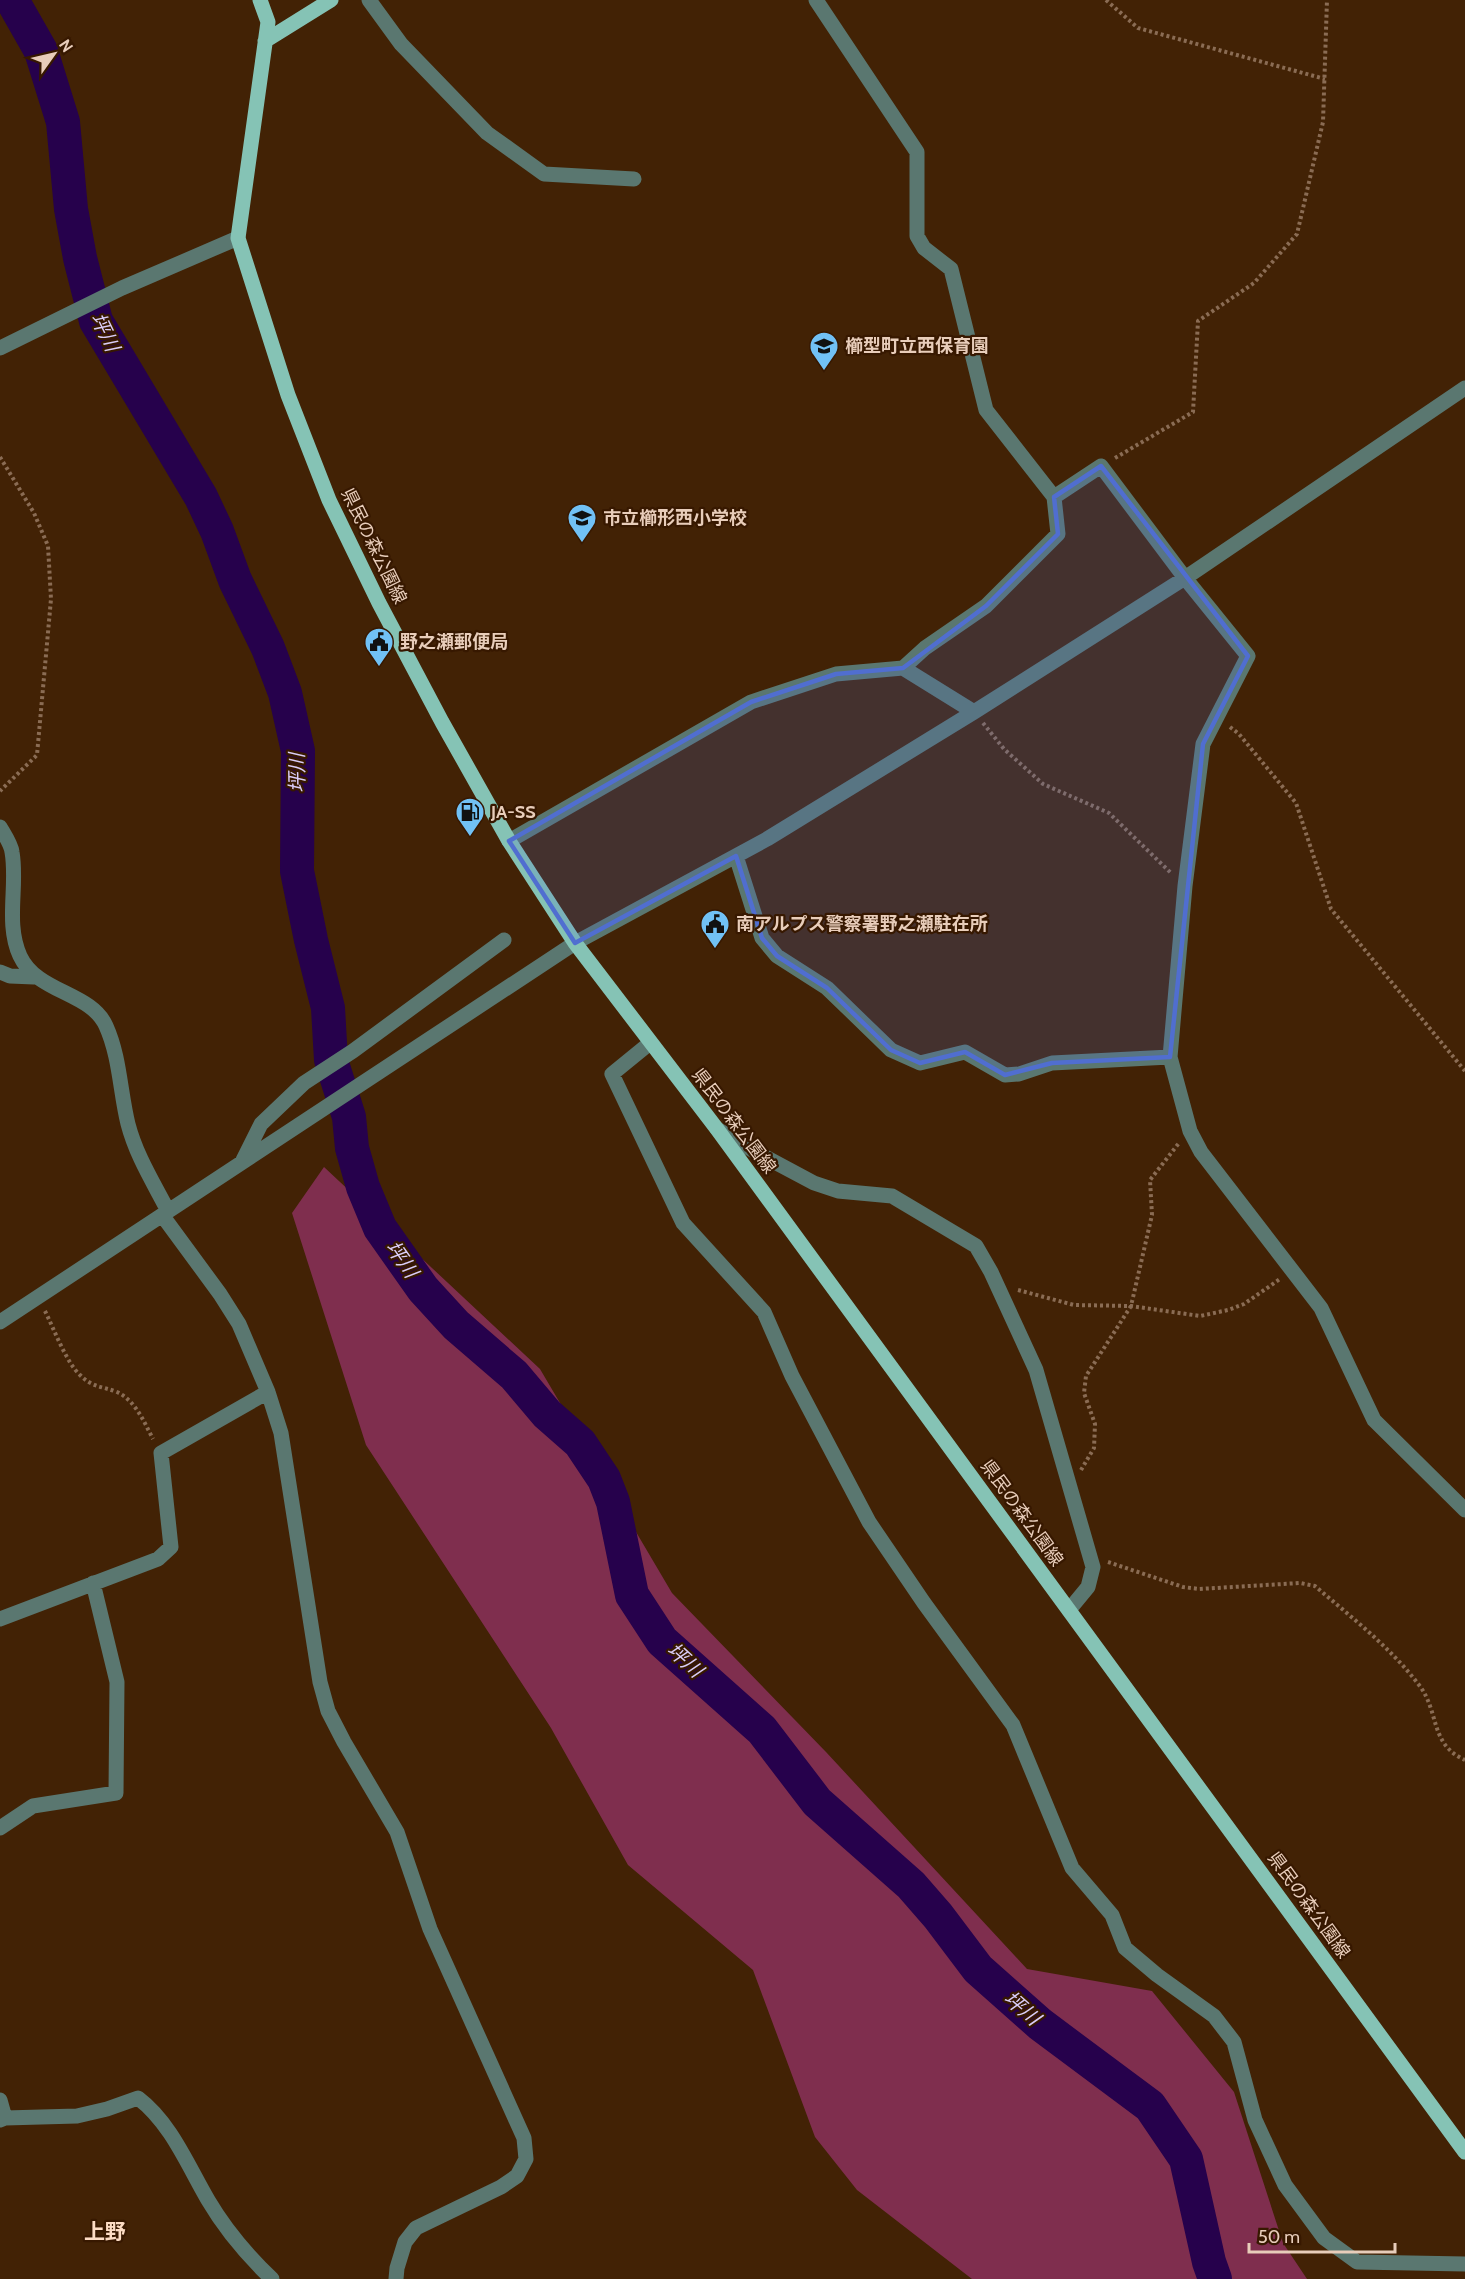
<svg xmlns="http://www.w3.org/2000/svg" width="1465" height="2279" font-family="Cabin,'Noto Sans JP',sans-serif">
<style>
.green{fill:#7f2e4e}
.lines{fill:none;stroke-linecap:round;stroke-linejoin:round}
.river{stroke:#26014c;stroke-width:34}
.path{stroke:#8a6c54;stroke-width:4;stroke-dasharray:3 3;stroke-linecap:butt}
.minor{stroke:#5a7770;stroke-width:15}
.major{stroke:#85c3b5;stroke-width:15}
.marked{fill:#506ed0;fill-opacity:0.2;stroke:#506ed0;stroke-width:4.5;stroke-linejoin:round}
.labels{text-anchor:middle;stroke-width:4.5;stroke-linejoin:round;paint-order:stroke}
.poi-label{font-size:18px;font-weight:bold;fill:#e8cdba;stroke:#371800;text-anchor:start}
.street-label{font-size:18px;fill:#e8cdba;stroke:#371800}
.water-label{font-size:20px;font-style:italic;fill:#dacdf8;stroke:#371800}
.quarter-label{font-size:21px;font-weight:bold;fill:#fcdcc4;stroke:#371800}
</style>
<rect width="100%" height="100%" fill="#422205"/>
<path class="green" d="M324 1167 540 1369 672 1593 826 1752 1027 1969 1152 1991 1234 2092 1283 2243 1307 2279H972L857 2190 815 2137 753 1970 628 1865 551 1728 366 1445 292 1213Z"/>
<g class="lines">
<path class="river" d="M12 0 41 51 63 122 71 209 80 258 96 321 201 497 217 531 235 580 268 648 285 693 298 751 297 871 311 940 328 1008 331 1060 349 1117 352 1148 363 1187 380 1228 423 1289 456 1325 514 1375 547 1414 580 1443 604 1479 613 1502 632 1595 662 1641 762 1730 817 1802 911 1885 938 1916 978 1969 1040 2024 1150 2106 1186 2159 1209 2262 1215 2279"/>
<path class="path" d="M1106 0 1138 28 1325 79
M0 457 34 513 48 546 51 599 37 755 0 791
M1115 458 1193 412 1198 321 1254 283 1297 234 1323 122 1327 0
M983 723 1004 749 1043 784 1109 813 1171 873
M1230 727 1239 734 1296 803 1331 909 1465 1071
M1018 1290 1074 1305 1131 1306 1200 1316 1228 1310 1244 1304 1280 1279
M45 1311C54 1329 66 1362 80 1375 93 1388 102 1386 117 1392 136 1401 144 1422 153 1439
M1081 1470 1094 1448 1095 1424 1084 1393 1086 1376 1131 1306 1152 1215 1150 1180 1179 1143
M1108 1562 1183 1587 1199 1589 1300 1583 1315 1586C1351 1617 1390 1647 1419 1685 1440 1712 1429 1744 1465 1760"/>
<path class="minor" d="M369 0 401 44 487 133 544 174 634 179
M816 0 917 152V236L924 248 951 269 986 410 1054 497 1058 534 986 606 925 648 903 668
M0 348 122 288 238 238
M1054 497 1101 466 1185 578 1248 656 1203 744 1185 886 1170 1057 1190 1131 1201 1152 1321 1308 1374 1420 1465 1510
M0 827C4 834 11 844 12 852 18 886 5 923 20 956 37 993 91 992 106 1026 120 1057 120 1092 128 1124 136 1155 153 1182 168 1211
M509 841 751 702 836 674 903 668 974 712
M736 856 762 938 777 956 827 988 891 1050 920 1063 965 1052 1005 1075 1019 1074 1052 1063 1170 1057
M0 972 10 976 34 977
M650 1043 612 1074 683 1223 764 1312 792 1376 869 1522 924 1603 1013 1725 1072 1868 1112 1915 1125 1948 1157 1975 1214 2016 1234 2042 1255 2120 1285 2185 1324 2238 1357 2262 1465 2264
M717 1129 754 1151 814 1183 838 1191 892 1196 976 1246 991 1272 1036 1370 1093 1567 1088 1587 1069 1610
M243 1160 261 1124 304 1083 353 1051 504 940
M162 1215 220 1294 239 1324 268 1392 281 1433 320 1682 328 1711 344 1742 397 1832 430 1929 524 2138 526 2159 517 2176 501 2187 416 2228 405 2242 397 2268 396 2279
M0 1322 575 943 767 839 974 712 1185 578 1465 388
M0 1619 158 1559 171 1547 161 1453 268 1392
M0 1828 33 1806 116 1793 117 1682 93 1583
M0 2100 5 2118 0 2120
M5 2118 77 2116 107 2109 138 2098C171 2123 188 2166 208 2200 225 2229 248 2256 272 2279"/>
<path class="major" d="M260 0 268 22 238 238 288 395 329 500 379 603 442 722 509 841 575 943 717 1129 1465 2152
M265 41 331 0"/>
</g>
<path class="marked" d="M1101 466 1248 656 1203 744 1170 1057 1052 1063 1005 1075 965 1052 920 1063 891 1050 827 988 777 956 762 938 736 856 575 943 509 841 751 702 836 674 903 668 986 606 1058 534 1054 497Z"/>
<defs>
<g id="school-pin" transform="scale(1.5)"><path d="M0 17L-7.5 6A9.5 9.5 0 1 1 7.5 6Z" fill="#71c1f5" stroke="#371800"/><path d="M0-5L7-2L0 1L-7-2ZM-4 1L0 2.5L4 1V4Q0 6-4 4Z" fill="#111"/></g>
<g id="civic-pin" transform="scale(1.5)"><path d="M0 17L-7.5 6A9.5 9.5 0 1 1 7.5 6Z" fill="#71c1f5" stroke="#371800"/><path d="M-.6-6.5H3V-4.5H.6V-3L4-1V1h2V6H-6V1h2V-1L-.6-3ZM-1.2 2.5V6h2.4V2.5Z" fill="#111"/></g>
<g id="fuel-pin" transform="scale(1.5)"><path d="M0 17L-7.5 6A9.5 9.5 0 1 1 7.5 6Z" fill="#71c1f5" stroke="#371800"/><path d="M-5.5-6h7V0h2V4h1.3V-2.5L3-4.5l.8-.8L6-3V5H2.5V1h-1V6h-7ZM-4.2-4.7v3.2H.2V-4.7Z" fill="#111"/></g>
</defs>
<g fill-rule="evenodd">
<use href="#school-pin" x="824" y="346"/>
<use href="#school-pin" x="582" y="518"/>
<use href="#civic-pin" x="379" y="642"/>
<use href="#fuel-pin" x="470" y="812"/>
<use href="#civic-pin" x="715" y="924"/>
</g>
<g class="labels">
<g class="poi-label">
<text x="845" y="352">櫛型町立西保育園</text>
<text x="603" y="524">市立櫛形西小学校</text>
<text x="400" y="648">野之瀬郵便局</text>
<text x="491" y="818">JA-SS</text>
<text x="736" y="930">南アルプス警察署野之瀬駐在所</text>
</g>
<g class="street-label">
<text transform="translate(374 546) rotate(64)" y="6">県民の森公園線</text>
<text transform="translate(734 1121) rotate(53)" y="6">県民の森公園線</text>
<text transform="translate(1022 1513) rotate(54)" y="6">県民の森公園線</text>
<text transform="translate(1309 1905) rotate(54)" y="6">県民の森公園線</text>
</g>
<g class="water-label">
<text transform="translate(105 332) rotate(64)" y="7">坪川</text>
<text transform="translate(297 773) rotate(-91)" y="7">坪川</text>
<text transform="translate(402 1259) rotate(55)" y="7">坪川</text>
<text transform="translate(685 1660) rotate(42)" y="7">坪川</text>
<text transform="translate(1022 2008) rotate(41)" y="7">坪川</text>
</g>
<g class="quarter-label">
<text x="105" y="2239">上野</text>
</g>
</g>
<g transform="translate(54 54) rotate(56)" stroke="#371800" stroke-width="4.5" paint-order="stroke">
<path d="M0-4.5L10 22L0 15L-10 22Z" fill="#e8cdba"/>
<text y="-9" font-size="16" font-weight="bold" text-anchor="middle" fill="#e8cdba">N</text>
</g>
<path d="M1249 2243v9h146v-9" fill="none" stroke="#e8cdba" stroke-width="3"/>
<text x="1258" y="2243" font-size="18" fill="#e8cdba" stroke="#371800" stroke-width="4.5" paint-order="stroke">50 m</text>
</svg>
